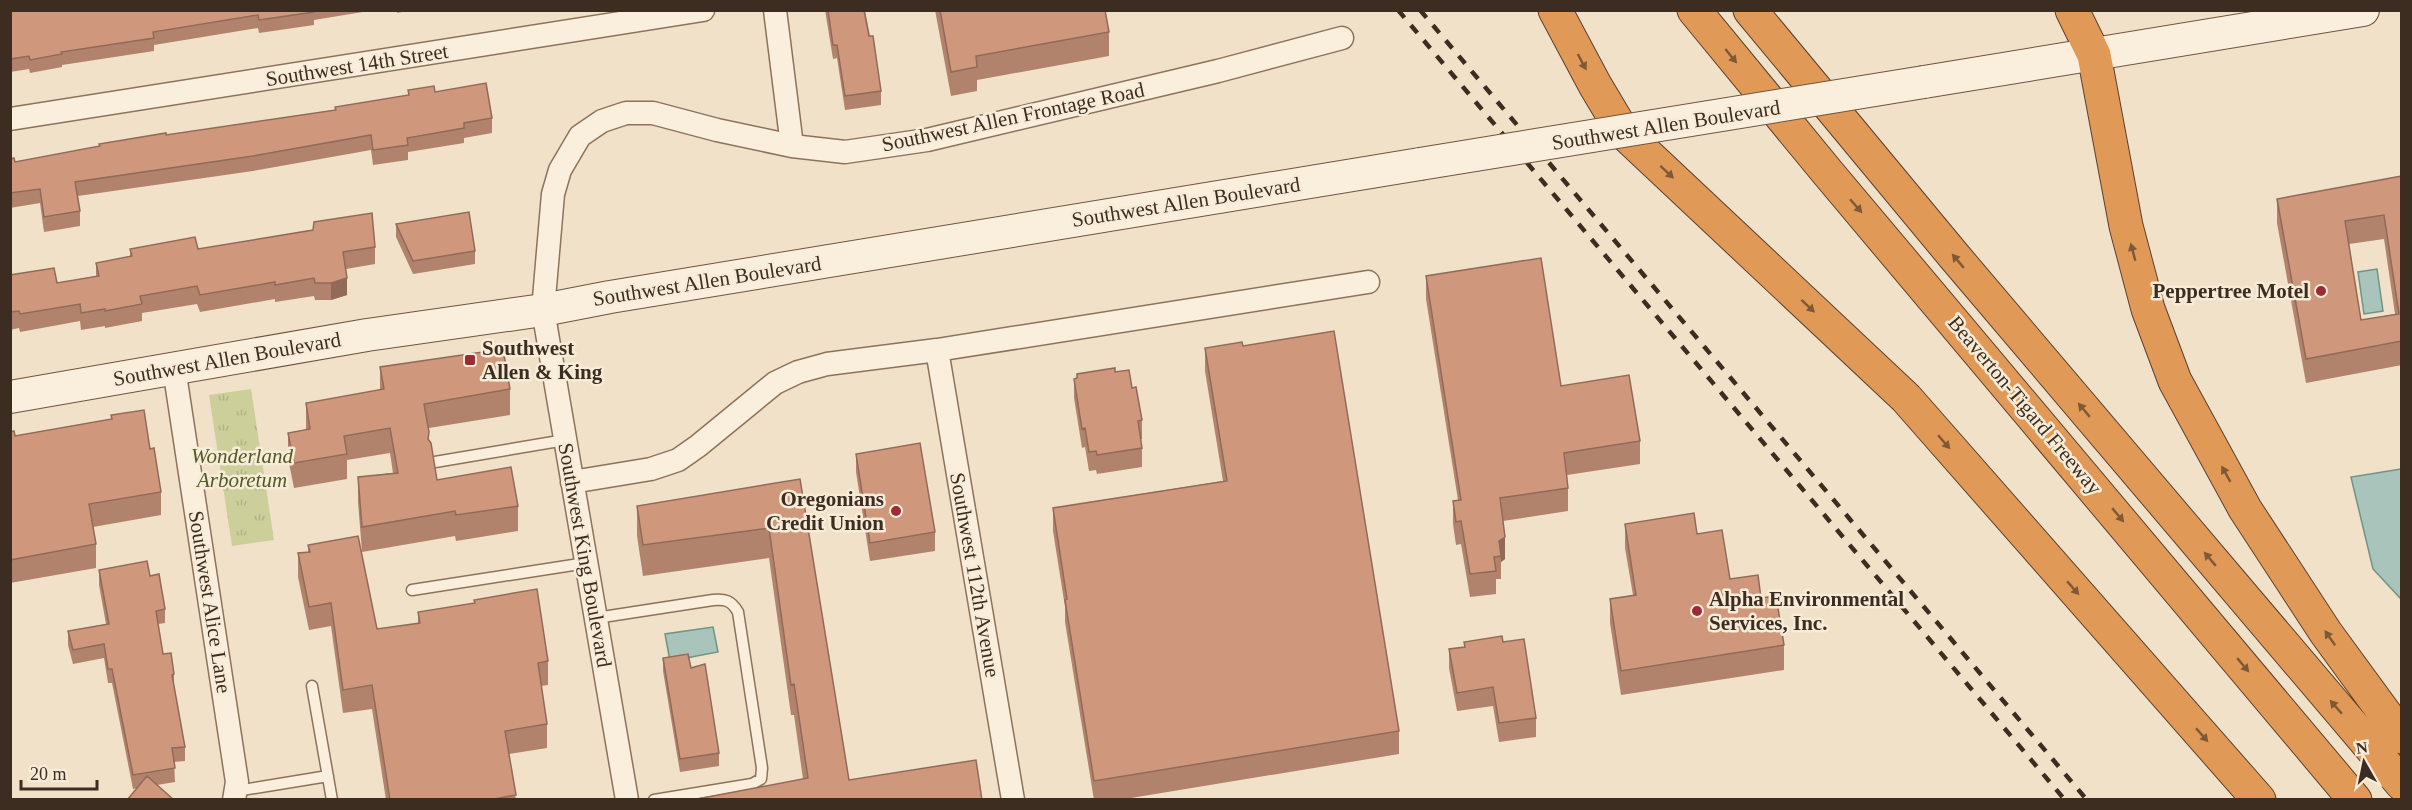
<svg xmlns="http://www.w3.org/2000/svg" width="2412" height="810" font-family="Georgia,serif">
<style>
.park{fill:url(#park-tufts)}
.water{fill:#a9c4ba;stroke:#6f9387;stroke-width:1.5}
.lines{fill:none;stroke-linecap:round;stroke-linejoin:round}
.lane-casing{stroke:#8d725c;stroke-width:13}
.street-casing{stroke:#8d725c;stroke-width:25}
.secondary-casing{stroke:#6f533f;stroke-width:34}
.highway-casing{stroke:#5b4130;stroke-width:35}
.lane{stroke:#faefdc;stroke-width:10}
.street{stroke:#faefdc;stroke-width:22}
.secondary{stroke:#faefdc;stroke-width:32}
.highway{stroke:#e19957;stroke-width:33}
.rail{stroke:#3d2c20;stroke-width:4.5;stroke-dasharray:10 10;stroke-linecap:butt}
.secondary-bridge-casing{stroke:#6f533f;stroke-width:34;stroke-linecap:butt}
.secondary-bridge{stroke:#faefdc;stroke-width:32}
.wall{fill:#b2836c;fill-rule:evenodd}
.shaded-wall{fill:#916a58}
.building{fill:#cf987d;stroke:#916a58;stroke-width:1.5;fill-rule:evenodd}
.oneway{fill:#7f5836}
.poi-dot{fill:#9e2a34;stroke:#f7ecd8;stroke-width:2}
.labels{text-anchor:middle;stroke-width:5;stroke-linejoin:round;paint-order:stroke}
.street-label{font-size:21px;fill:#3d2c20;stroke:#f7ecd8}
.poi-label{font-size:21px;font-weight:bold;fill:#3d2c20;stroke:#f7ecd8;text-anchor:end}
.park-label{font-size:21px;font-style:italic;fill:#515a26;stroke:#f7ecd8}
</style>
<defs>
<pattern id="park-tufts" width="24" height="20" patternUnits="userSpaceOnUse" patternTransform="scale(1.5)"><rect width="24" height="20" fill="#cdcf9b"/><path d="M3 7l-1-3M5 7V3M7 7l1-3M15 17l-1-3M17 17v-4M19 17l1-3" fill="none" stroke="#b1b285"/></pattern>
</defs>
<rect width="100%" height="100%" fill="#f0e1c8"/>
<path class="park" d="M251 389 274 540 232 546 209 395Z"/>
<path class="water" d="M2377 269 2383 311 2364 314 2358 272Z
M2401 469H2402L2401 599 2373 569 2351 477Z
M713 627 718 652 670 661 665 634Z"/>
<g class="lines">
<g class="lane-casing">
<path id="lane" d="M435 462 565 440
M412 590 586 563
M596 618 713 600C725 599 731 600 738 612L762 768 761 779 752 784 654 800
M312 686 332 800
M236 791 328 776"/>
</g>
<g class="street-casing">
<path id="street" d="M775 10 792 146
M10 119 703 10
M937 350 1013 800
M174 368 237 782 234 800
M572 482 651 469 678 460 698 446 775 383 798 372 827 364 937 350 1368 282
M627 800 543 310 553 194 560 170 580 136 602 121 626 113H653L717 130 792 146 845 152 927 140 1218 71 1342 38"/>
</g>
<g class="secondary-casing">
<path id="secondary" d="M1924 82 2363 10
M10 397 367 335 543 310 610 297 1420 164"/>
</g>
<g class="highway-casing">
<path id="highway" d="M1555 10 1595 85 1623 132 1906 398 2259 800
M1694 10 1828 173 2355 800
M1750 10 1954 256 2402 784
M2072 10 2094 55 2126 226 2148 309 2175 381 2245 509 2326 633 2402 737"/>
</g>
<use href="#lane" class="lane"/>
<use href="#street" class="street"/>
<use href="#secondary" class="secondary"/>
<use href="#highway" class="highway"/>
<path class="rail" d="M1398 10 2065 800
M1420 10 2087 800"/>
<g class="secondary-bridge-casing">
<path id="secondary-bridge" d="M1420 164 1924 82"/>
</g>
<use href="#secondary-bridge" class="secondary-bridge"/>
</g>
<path class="wall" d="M10 10H375L314 20V25L259 33 258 28 154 45V51L62 65V67L30 73 29 69 10 72Z
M397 10H412L397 13Z
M825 10H868L865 11 881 91V105L845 110 837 58 833 59Z
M935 10H1105L1109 32V56L977 80V91L951 96Z
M408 90 435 92 492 118V133L464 138V143L408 152V160L373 165 371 150 253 171 78 196 80 211V226L44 232 40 203 10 208V159L15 162 166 135 335 110 408 96Z
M2402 176V365L2306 383 2277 223V199ZM2384 239 2395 314 2361 320 2349 244Z
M396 224 475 251V264L413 274 396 237Z
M375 247V264L346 269 347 295 331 300H315L314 296 275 302V299L200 312 197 304 142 313V321L105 328V326L81 330 80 321 20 332 19 328 10 330V275L57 283 96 276V263L130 257V249Z
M1426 276 1561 386 1640 441V464L1567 475 1568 488V511L1503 521 1505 559 1501 562V579H1496V594L1470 597 1461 544 1456 545 1453 524V501L1458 500 1426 299Z
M1243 346 1399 731V754L1119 800H1094L1065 622V607L1053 531V508L1223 481 1205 371V348Z
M380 367 510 389V415L429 428V441L437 480 518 506V531L456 541 455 536 362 552 358 502V477L393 473 390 453 347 460V479L294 488 288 458V433L306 430V403L380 390Z
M1115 372 1132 388 1142 420V439H1140L1142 448V467L1097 474 1096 470 1089 471 1085 447 1082 448 1074 398V379H1077V374Z
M111 415 150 449 161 492V515L93 527 96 544V568L10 583V432L15 436 111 419Z
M856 454 935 532V551L870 561 856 472Z
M800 479 849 780 982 800 803 779 794 715H791L769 558 643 576 637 536V506Z
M1625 524 1697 534 1730 579 1761 598 1784 645V670L1621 695 1610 623V599L1633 595 1625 548Z
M308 545 377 629 418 624V612L548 661V685L541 686 547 724V748L509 754 516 800H386L372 709 343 713 331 626 309 630 298 577V553L308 552Z
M99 570 150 576 165 609V623L158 624 163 654 174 674V686L185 747V761L174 762 175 782 133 789 112 683H108L104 658 73 664 68 645V631L106 624 99 585Z
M1464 642H1503L1536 718V737L1499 742 1493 706 1457 711 1449 668V649L1464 647Z
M663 658 691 668 719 753V766L680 772 663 671Z"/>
<path class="shaded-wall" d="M347 278V295L331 300V283Z
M1505 537V559L1501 562 1499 541Z"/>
<path class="building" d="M10 10H314V12L259 20 258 15 153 32 154 38 61 52 62 54 30 60 29 56 10 59Z
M828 10H864L869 36H873L881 91 845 96 837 45H833Z
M940 10H1105L1109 32 976 56 977 67 951 72Z
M486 83 492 118 464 123V128L407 138 408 145 373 150 371 135 253 156 75 182 80 211 44 217 40 189 10 193V159L14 158 15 162 100 146 99 144 166 133V135L336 110 335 107 409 95 408 90 434 86 435 92Z
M2402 176V341L2306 359 2277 199ZM2384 215 2399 314 2361 320 2345 221Z
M469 212 475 251 413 261 396 224Z
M372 213 375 247 343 252 347 278 331 283H315L314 278 275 285V282L200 295 197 286 140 296 142 304 105 311V309L81 313 80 304 20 314 19 311 10 312V275L54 268 57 283 99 276 96 263 132 256 130 249 195 237 198 249 313 230 314 222Z
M1541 258 1561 386 1629 375 1640 441 1564 453 1568 488 1500 498 1505 537 1499 541 1501 556 1494 557 1496 571 1470 574 1461 521 1456 522 1453 501 1461 500 1426 276Z
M1334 331 1399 731 1094 781 1065 600 1067 599 1053 508 1227 481 1205 348 1242 342 1243 346Z
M503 349 510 389 424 404 429 432 428 439 431 443 437 480 511 467 518 506 456 515 455 511 362 527 358 477 398 473 390 428 344 436 347 454 294 463 288 433 310 429 306 403 384 389 380 367Z
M1115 368V372L1129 370 1132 388 1136 387 1142 420 1138 421 1142 448 1097 455 1096 451 1089 452 1085 428 1082 429 1074 379 1077 378V374Z
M144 410 150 449 154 448 161 492 89 504 96 544 10 560V432L14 431 15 436 112 419 111 415Z
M920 443 935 532 870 543 856 454Z
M800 479 849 780 976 760 982 800H692L808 778 794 684 791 685 769 528 643 545 637 506Z
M1694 513 1697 534 1722 530 1730 579 1758 575 1761 598 1776 596 1784 645 1621 671 1610 599 1636 595 1625 524Z
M358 536 377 629 420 623 418 612 475 603 474 600 537 589 548 661 538 663 547 724 505 731 516 795 489 800H390L372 685 343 690 331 603 309 607 298 553 310 552 308 545Z
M147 561 150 576 159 574 165 609 156 611 163 654 171 653 174 674 172 675 185 747 172 748 175 768 133 775 112 669H108L104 644 73 650 68 631 109 624 99 570Z
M1502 636 1503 642 1524 639 1536 718 1499 723 1493 687 1457 693 1449 649 1465 647 1464 642Z
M688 654 691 668 705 664 719 753 680 759 663 658Z
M147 776 174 800H127Z"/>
<defs><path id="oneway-solid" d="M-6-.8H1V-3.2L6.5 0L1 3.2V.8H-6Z" transform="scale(1.5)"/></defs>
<g class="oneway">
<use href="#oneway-solid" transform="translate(1731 56) rotate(51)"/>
<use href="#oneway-solid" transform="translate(1582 62) rotate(62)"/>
<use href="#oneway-solid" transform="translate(1667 172) rotate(43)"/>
<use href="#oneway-solid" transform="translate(1856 206) rotate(49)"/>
<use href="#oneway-solid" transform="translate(2133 252) rotate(-105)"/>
<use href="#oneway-solid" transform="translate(1958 261) rotate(-130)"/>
<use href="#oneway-solid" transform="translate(1808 306) rotate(43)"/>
<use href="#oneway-solid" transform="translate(2084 410) rotate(-130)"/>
<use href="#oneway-solid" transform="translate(1944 442) rotate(49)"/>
<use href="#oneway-solid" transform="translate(2226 474) rotate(-119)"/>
<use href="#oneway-solid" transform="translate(2118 515) rotate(50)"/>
<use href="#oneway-solid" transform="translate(2210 559) rotate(-130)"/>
<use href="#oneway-solid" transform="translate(2073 588) rotate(49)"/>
<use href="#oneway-solid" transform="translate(2330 638) rotate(-125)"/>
<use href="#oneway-solid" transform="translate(2243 665) rotate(50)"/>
<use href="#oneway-solid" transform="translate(2336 707) rotate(-131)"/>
<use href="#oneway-solid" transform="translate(2202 735) rotate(49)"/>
</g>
<g class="poi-dot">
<circle cx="2321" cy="291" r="6"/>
<rect x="464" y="354" width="12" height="12" rx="3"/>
<circle cx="896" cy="511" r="6"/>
<circle cx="1697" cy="611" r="6"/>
</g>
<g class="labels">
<g class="street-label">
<text transform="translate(357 65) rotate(-9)" y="7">Southwest 14th Street</text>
<text transform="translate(1013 117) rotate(-12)" y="7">Southwest Allen Frontage Road</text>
<text transform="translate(1666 125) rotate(-9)" y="7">Southwest Allen Boulevard</text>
<text transform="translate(1186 202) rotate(-9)" y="7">Southwest Allen Boulevard</text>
<text transform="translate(707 281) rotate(-9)" y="7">Southwest Allen Boulevard</text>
<text transform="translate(227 359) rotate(-10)" y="7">Southwest Allen Boulevard</text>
<text transform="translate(2025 405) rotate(50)" y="7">Beaverton-Tigard Freeway</text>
<text transform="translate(585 555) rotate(80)" y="7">Southwest King Boulevard</text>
<text transform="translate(975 575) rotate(80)" y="7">Southwest 112th Avenue</text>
<text transform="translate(210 602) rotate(81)" y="7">Southwest Alice Lane</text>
</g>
<g class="poi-label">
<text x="2309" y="298">Peppertree Motel</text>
<text x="482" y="355" text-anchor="start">Southwest<tspan x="482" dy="24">Allen &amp; King</tspan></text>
<text x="884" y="506">Oregonians<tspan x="884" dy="24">Credit Union</tspan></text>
<text x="1709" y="606" text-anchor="start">Alpha Environmental<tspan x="1709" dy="24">Services, Inc.</tspan></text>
</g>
<g class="park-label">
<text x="242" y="463">Wonderland<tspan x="242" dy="24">Arboretum</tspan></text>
</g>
</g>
<rect width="2412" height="810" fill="none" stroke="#3d2c20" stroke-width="24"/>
<g transform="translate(2364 762) rotate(351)" stroke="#f7ecd8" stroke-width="4.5" paint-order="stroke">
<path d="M0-4.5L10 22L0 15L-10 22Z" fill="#3d2c20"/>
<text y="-9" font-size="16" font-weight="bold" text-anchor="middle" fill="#3d2c20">N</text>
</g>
<path d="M21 780v9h76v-9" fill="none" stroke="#3d2c20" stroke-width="3"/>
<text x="30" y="780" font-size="18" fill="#3d2c20" stroke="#f7ecd8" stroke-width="4.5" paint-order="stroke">20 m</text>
</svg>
